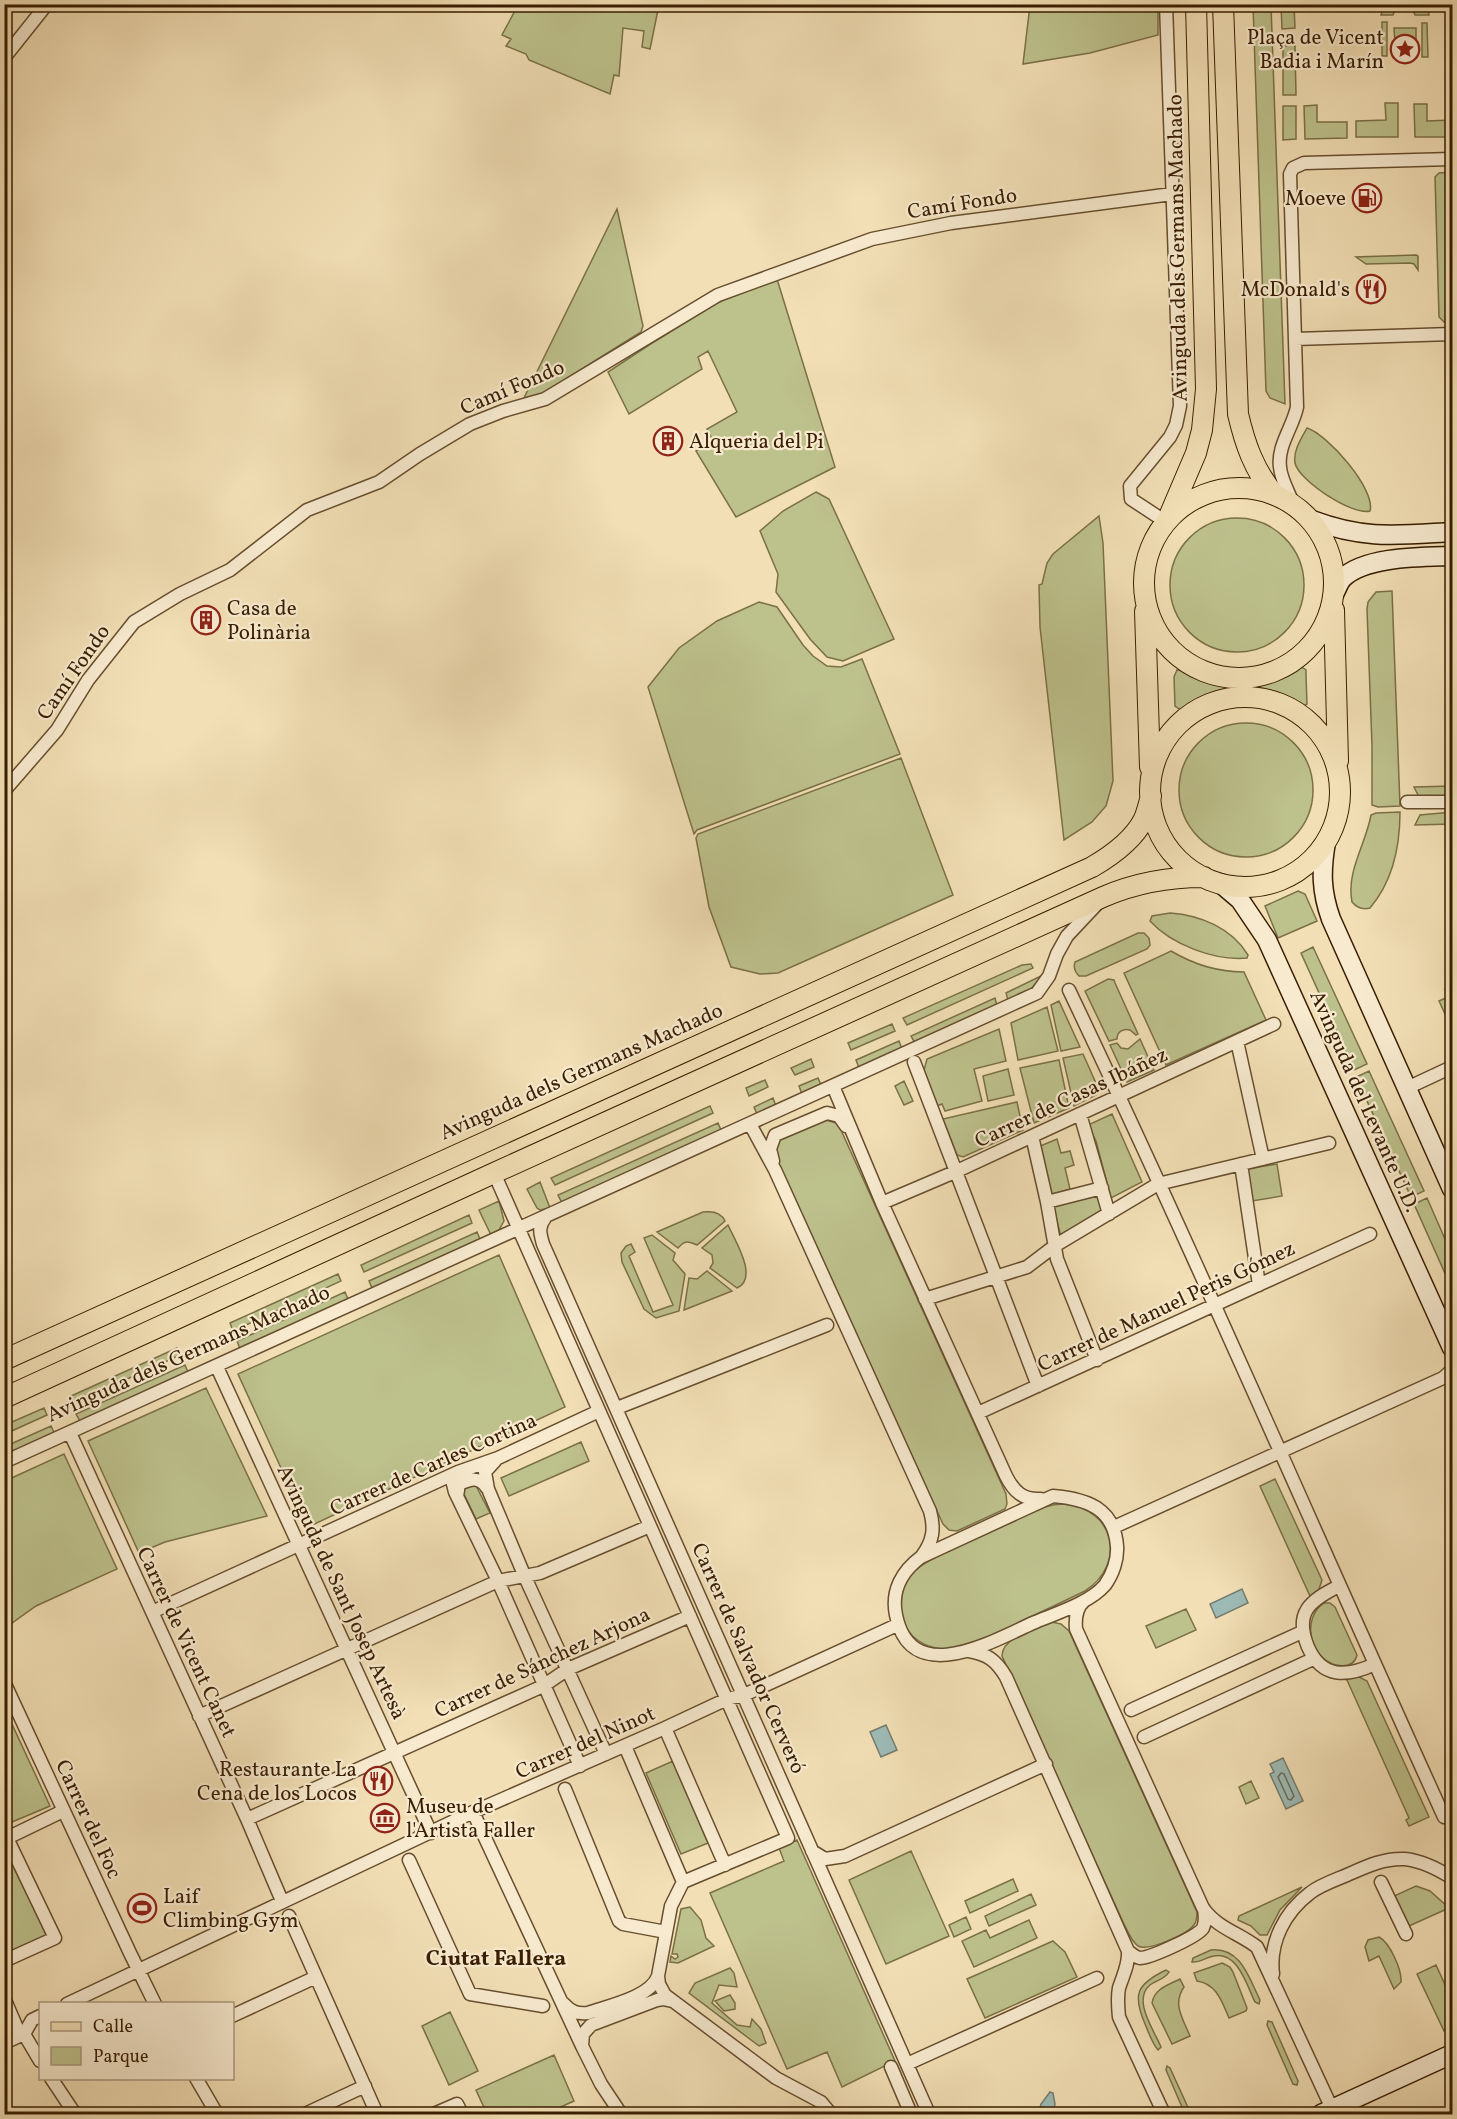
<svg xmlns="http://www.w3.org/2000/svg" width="1457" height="2119" font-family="Vollkorn,serif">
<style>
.green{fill:#bdc18c;stroke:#7b7046;stroke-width:1.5}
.water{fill:#9dbbb6;stroke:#757c6e;stroke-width:1.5}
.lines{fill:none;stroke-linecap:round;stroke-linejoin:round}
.shore{stroke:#6b6c5c;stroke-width:1.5}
.street-casing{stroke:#674e2e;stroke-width:15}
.secondary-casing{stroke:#391e01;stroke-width:21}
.primary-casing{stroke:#391e01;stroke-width:22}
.street{stroke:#f7eacf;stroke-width:12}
.secondary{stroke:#f7eacf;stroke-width:18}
.primary{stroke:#f2dfb5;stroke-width:20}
.labels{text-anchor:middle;stroke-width:4.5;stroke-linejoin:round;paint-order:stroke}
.poi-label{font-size:21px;fill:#391e01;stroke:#f7eacf;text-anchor:end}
.street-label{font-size:21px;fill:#391e01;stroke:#f7eacf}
.neighbourhood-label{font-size:22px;font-weight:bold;fill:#391e01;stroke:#f7eacf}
</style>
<rect width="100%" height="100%" fill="#f2dfb5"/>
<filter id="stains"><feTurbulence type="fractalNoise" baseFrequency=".00333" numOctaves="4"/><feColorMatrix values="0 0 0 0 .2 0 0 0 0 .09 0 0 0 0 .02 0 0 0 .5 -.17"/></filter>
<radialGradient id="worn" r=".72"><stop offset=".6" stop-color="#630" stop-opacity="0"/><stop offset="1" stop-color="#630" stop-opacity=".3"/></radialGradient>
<path class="green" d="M518 5V4L659 5 650 49 642 47 644 31 623 28 619 76 614 75 610 94 529 60 526 54 506 46 511 39 502 35Z
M1030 5H1158V35L1090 53 1023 64Z
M1253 5H1271L1285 404 1270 398 1266 391Z
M1281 5H1294L1295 28 1282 29Z
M1384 5V4L1401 5 1396 7 1393 15H1381Z
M1403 5H1427L1429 15H1415L1412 7Z
M1382 22H1387V56H1382Z
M1422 23H1427L1428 57H1422Z
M1394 28H1416V43H1395Z
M1295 45 1296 95H1283V46Z
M1385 103H1398V137H1356V121L1386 120Z
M1414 104H1427V121L1452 120V137H1415Z
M1317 105V122H1347V138L1305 139 1304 106Z
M1283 106H1296V139L1283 140Z
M1452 172V321L1444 322 1439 317 1435 177 1439 173Z
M617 209 643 326 641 332 542 394 524 398Z
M1416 255 1418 256V270L1414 264 1410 263 1366 264 1356 257Z
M777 279 835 467 736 517 696 451 713 441 707 429 737 412 708 351 698 357 702 369 629 414 608 372 649 345 717 303Z
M1307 428C1327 434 1376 489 1370 511 1353 516 1299 481 1295 463 1293 451 1301 439 1307 428Z
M816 492 829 499 894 639 843 661 827 657 810 639 776 592 778 574 760 531 783 511Z
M1099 516 1103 543 1113 781 1106 806 1092 822 1064 840 1040 627 1039 585 1042 584 1047 563 1053 554Z
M1170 585a67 67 0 1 1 134 0a67 67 0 1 1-134 0Z
M1392 591 1400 806 1378 807 1372 805V746L1367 609 1368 602 1376 592Z
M759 602 777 607 803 645 813 656 827 666 841 667 862 659 900 754 697 830 694 834 648 687 679 648 717 621Z
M1300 666 1306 670V675L1307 704 1302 707 1276 695 1255 690H1242L1214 695 1182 711 1175 706 1174 677 1177 670C1187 670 1198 678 1208 681 1230 688 1258 687 1279 677 1286 673 1292 669 1300 666Z
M1179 790a67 67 0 1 1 134 0a67 67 0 1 1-134 0Z
M901 758 953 895 778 973 760 974 731 967 709 907 696 838 698 834Z
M1452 786V798L1419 797 1414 787Z
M1452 812V824L1415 825 1420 815Z
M1376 813 1400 812C1400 847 1393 881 1370 908 1362 910 1357 908 1352 902 1346 871 1366 844 1371 815Z
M1298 891 1305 894 1317 921 1278 938 1265 906Z
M1170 913C1200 915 1232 928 1248 955L1247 958C1215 961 1172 945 1150 921L1152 916Z
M1138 933H1144L1149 938 1150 945 1147 949 1086 976H1079C1075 972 1073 968 1075 962Z
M1313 947 1367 1064 1354 1070 1301 953Z
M1171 951C1193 964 1218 972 1244 972L1266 1020 1166 1065 1124 973Z
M1031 964 1033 968 907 1025 903 1018 1022 965Z
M1043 975 1030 990 1008 1000 1006 993Z
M1108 979 1114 980 1115 983 1138 1034 1136 1035 1130 1030C1123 1028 1117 1032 1117 1039L1109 1041 1085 991Z
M1452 986V1016L1451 1012 1445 1014 1439 1001 1448 997 1445 989Z
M995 998 997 1006 915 1043 911 1036Z
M1059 1001 1080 1047 1061 1051 1051 1005Z
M1047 1007 1058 1051 1018 1060 1011 1023Z
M892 1024 895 1031 851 1050 848 1043Z
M999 1029 1006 1061 974 1069 982 1101 945 1111 942 1104 937 1106 924 1070 927 1059Z
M1140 1039 1154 1070 1127 1082 1110 1045 1117 1043 1121 1048 1128 1049Z
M899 1041 902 1049 859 1068 856 1060Z
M1083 1054 1099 1090 1096 1095 1074 1106 1063 1058Z
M811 1059 814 1067 795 1075 791 1068Z
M1059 1060 1069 1108 1034 1123 1020 1068Z
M1008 1069 1014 1095 988 1101 983 1076Z
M1369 1071 1424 1191 1411 1197 1356 1077Z
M818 1078 821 1085 802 1094 799 1086Z
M765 1080 768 1087 749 1096 746 1088Z
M904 1081 913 1101 904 1105 895 1086Z
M773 1098 776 1106 757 1114 754 1107Z
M1017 1102 1023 1130 963 1157 957 1155 943 1119Z
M710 1106 713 1113 555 1185 551 1178Z
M1112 1114 1142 1182 1111 1198 1096 1141 1088 1125Z
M826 1120 836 1123 840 1128 1006 1494 1007 1504 1005 1509 957 1531 949 1530 943 1524 776 1158 775 1147 781 1138Z
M718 1123 721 1130 562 1203 558 1195Z
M1057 1139 1061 1153 1070 1151 1074 1165 1065 1168 1070 1189 1050 1195 1038 1147Z
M1277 1164 1282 1196 1252 1201 1247 1169Z
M540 1182 550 1208 540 1210 537 1208 527 1189Z
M1096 1196 1098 1197 1102 1208 1100 1213 1062 1235 1060 1233 1053 1206Z
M1427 1198 1452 1255V1289L1414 1204Z
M499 1201 504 1221 499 1230 491 1235 479 1210Z
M703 1212C711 1211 721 1212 725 1221L697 1245C688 1241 685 1240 678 1248L657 1232Z
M469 1215 472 1223 364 1272 361 1265Z
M728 1225C735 1241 759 1278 737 1288L710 1268 713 1263 712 1255 702 1248Z
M477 1232 480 1239 372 1288 369 1281Z
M652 1235 675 1253 673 1260 685 1274 679 1311 656 1318 644 1309 622 1262 621 1253 626 1246 631 1244 635 1252 629 1256 653 1312 673 1305 644 1238Z
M499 1255 565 1407 308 1527 238 1374Z
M707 1271 732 1291 684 1310 689 1278 697 1279Z
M338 1274 341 1281 233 1331 230 1323Z
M345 1292 348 1299 240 1349 237 1341Z
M177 1348 180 1355 72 1404 69 1397Z
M185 1365 188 1372 80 1421 76 1414Z
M206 1388 267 1516 165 1542 139 1553 88 1441Z
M44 1408 47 1415 5 1434V1425Z
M51 1426 55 1434 5 1456 4 1447Z
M581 1442 589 1461 509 1496 501 1478Z
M64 1454 117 1569 36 1606 5 1628V1481Z
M1275 1479 1322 1580 1319 1589 1310 1596 1260 1486Z
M475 1484 490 1513 476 1519 463 1492 464 1489Z
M1063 1504C1115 1507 1127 1564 1085 1591 1056 1605 1027 1619 998 1632 987 1637 975 1644 964 1647 917 1660 880 1616 911 1574 922 1559 1023 1516 1045 1507 1051 1505 1057 1504 1063 1504Z
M1324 1603H1330L1335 1607 1357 1655C1353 1672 1331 1666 1322 1657 1306 1644 1307 1613 1324 1603Z
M1186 1609 1196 1630 1156 1648 1146 1626Z
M1051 1622 1061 1624 1069 1631 1197 1912C1197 1917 1197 1921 1194 1925 1187 1934 1148 1952 1138 1946 1131 1941 1127 1930 1123 1922L1002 1656C1002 1637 1035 1629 1051 1622Z
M1359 1677 1367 1681 1429 1817 1409 1826 1406 1820 1409 1818 1347 1680 1344 1679Z
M4 1707 50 1806 5 1825H4Z
M673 1761 708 1843 681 1854 646 1773Z
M1251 1781 1259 1798 1246 1804 1239 1787Z
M797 1840 895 2061 842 2087 827 2052 787 2069 710 1893 784 1861 779 1848Z
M911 1851 949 1936 886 1964 849 1880Z
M10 1852 47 1936 4 1955V1888L12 1878 11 1867 5 1853Z
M1013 1879 1018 1891 970 1913 965 1901Z
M1416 1886 1430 1891 1449 1908 1409 1926 1394 1896Z
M1302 1887 1280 1910 1267 1935H1260L1251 1926 1238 1920 1239 1916Z
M1031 1894 1036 1905 989 1926 985 1916Z
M690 1907 701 1920 706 1938 714 1946 678 1963 670 1962 671 1956 675 1959 678 1957 677 1954H672L681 1909Z
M966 1917 971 1929 954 1937 949 1925Z
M1029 1920 1037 1938 974 1967 962 1941 986 1930 990 1938Z
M1379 1937C1390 1943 1402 1970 1401 1982L1394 1989 1379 1956 1369 1961 1365 1947 1368 1940Z
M1053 1941 1065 1952 1077 1977 985 2018 967 1979Z
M1211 1950C1241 1947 1249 1978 1260 2000L1259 2004 1255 2002C1247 1986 1238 1951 1214 1956 1206 1957 1200 1963 1192 1962L1193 1958Z
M1222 1963 1230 1967 1233 1972 1247 2008 1246 2011 1229 2018C1222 2002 1217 1984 1197 1981L1194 1973Z
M1436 1965 1452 2000V2027L1444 2031 1417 1974Z
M730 1968 734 1973 737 1987 719 1985 712 2003 737 2025 750 2027 752 2019 761 2029 766 2043 759 2046 689 1993 695 1983Z
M1166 1970 1169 1972C1165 1979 1157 1980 1150 1985 1132 2000 1154 2030 1161 2047L1158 2050C1152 2043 1149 2033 1145 2024 1132 1994 1137 1984 1166 1970Z
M1180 1979 1184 1987C1172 2004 1183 2019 1190 2036L1172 2044 1152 2003C1154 1989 1168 1985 1180 1979Z
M730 1995 735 2003V2009L724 2011 715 2001Z
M450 2012 478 2071 449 2085 422 2026Z
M1268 2021 1272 2022 1298 2081 1297 2085 1293 2084 1267 2025Z
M554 2055 574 2101 545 2114H487L476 2090Z
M1167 2066 1170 2068 1191 2114H1185L1166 2070Z"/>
<path class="water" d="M1242 1589 1248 1603 1216 1618 1210 1604Z
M886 1725 897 1750 881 1757 870 1732Z
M1283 1758 1303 1801 1286 1809 1270 1774 1274 1772 1270 1764Z
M1050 2092 1053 2093 1055 2104 1053 2114H1038L1041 2104Z"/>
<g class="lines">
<path class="shore" d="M1281 1773 1284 1774 1294 1796 1291 1800 1288 1799 1278 1777Z"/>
<g class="street-casing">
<path id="street" d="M4 58 47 4
M1295 339 1452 334
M1293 504C1289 492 1281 480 1280 467 1277 446 1293 427 1297 407L1290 174 1293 168 1304 163 1452 159
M1166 522 1131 499 1130 486 1170 437 1176 425 1180 406 1166 4
M4 791 57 730 88 680 134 622 180 594 230 570 307 510 379 482 420 454 470 424 503 411 545 399 718 295 872 239 951 223 1172 194
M1407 802H1452
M1069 990C1199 1263 1319 1542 1444 1817L1452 1813
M1237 1041 1263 1159
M914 1062 1038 1386
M833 1086 882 1203 1006 1476C1014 1492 1023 1500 1041 1499
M1407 1088 1452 1067
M1080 1114 1109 1214
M750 1124 775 1170 930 1511C935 1529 933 1541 922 1556
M1032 1136 1047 1202 1057 1259 1097 1360
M773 1161 770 1149 775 1135 827 1113 839 1116 846 1126
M1241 1164 1259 1285
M494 1173 788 1838 683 1882 671 1906 658 1976 659 1984 665 1995 776 2078 821 2102 831 2114
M1047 1202 1102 1188
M882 1203 957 1171 1274 1024
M545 1218C538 1227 540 1233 543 1244L929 2114
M925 1299 1027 1267 1056 1245 1158 1184 1329 1143
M217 1367 431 1833
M617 1408 827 1325
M978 1413 1370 1234
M70 1433 247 1819 282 1901
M495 1461 485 1472 488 1489 525 1577 606 1754
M4 1462 1037 993 1049 976 1057 954 1067 936 1098 903
M458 1472 453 1484 455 1492 498 1581 580 1766
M457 1496 459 1484C471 1479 479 1476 487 1488
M1053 1496C1087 1499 1114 1508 1117 1546 1118 1559 1113 1574 1105 1585 1090 1603 1054 1614 1033 1623 993 1641 911 1689 896 1615 891 1591 902 1571 921 1557Z
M1114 1527 1443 1378 1452 1370
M1339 1586C1309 1601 1294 1613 1308 1647 1322 1679 1347 1677 1375 1664
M1084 1601C1076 1608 1075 1618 1076 1629L1203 1908C1217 1928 1239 1933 1257 1947L1334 2113
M152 1612 458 1472 498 1458 599 1411
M969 1651C987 1654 996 1660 1006 1677L1128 1951C1129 1965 1123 1975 1119 1988 1117 1998 1118 2007 1119 2017L1164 2114
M4 1682 130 1953 155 2004
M1131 1710 1302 1632
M199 1716 498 1581 540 1573 650 1526
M665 1728 725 1865
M1144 1737 1313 1659
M625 1746 683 1882
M565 1789 619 1921 623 1924 666 1932
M473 1812 582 2046 601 2084 621 2114
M247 1819 543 1686 568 1669 690 1616
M812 1851 825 1859 845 1856 1046 1764
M409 1860 470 1994 543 2006
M1381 1882 1406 1934
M289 1916 377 2114
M1128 1951C1132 1954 1135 1957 1140 1958 1150 1958 1199 1936 1203 1928 1206 1922 1205 1916 1204 1909
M4 1961 55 1938 7 1838 63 1811
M1273 1974C1269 1942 1285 1912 1310 1893 1320 1885 1335 1880 1347 1875 1367 1866 1384 1858 1405 1859 1423 1861 1438 1869 1452 1878
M4 1998 20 2035
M67 2004 473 1812 665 1728 727 1699 744 1695 897 1625
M564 2004C571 2012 577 2014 588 2013 608 2006 651 1997 658 1976
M232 2016 316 1977
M24 2034 40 2061
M4 2043 24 2034 32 2020 40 2016
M582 2046 583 2034 591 2025 657 2000 663 1999 672 2001
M907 2064 1097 1978
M891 2067 911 2114
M51 2078 75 2114
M196 2078 217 2114
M305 2114 365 2086
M434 2114 457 2104 462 2114"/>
</g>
<g class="secondary-casing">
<path id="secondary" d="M1312 520C1365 540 1398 535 1452 532
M1334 594C1337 589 1339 582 1343 578 1365 556 1423 557 1452 556
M1326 842C1321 871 1321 891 1331 919L1452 1189
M1220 883 1240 900 1267 940 1452 1348
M1321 2114 1452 2054"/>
</g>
<g class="primary-casing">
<path id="primary" d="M1223 4 1238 414C1245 444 1254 470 1274 494
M1144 583a95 95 0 1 1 190 0a95 95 0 1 1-190 0Z
M1170 514 1196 453 1202 430 1206 389 1196 4
M1334 610 1338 761
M1145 611 1150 767
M1150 792a95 95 0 1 1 190 0a95 95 0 1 1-190 0Z
M4 1360 1092 867C1111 856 1134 839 1144 819 1147 812 1149 804 1151 796
M4 1398 494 1173 1103 897C1135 883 1169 877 1204 877"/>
</g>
<use href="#street" class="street"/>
<use href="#secondary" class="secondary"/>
<use href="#primary" class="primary"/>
</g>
<defs>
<g id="sight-ring" transform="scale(1.5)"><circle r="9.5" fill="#f7eacf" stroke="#8f2418" stroke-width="1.5"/><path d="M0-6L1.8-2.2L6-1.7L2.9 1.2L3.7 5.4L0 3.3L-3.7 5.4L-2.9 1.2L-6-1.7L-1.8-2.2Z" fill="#8f2418"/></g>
<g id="fuel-ring" transform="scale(1.5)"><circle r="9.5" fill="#f7eacf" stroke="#8f2418" stroke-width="1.5"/><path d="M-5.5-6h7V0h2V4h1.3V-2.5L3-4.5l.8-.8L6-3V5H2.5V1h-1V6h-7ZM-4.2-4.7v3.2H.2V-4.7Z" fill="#8f2418"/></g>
<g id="restaurant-ring" transform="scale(1.5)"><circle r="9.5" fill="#f7eacf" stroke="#8f2418" stroke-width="1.5"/><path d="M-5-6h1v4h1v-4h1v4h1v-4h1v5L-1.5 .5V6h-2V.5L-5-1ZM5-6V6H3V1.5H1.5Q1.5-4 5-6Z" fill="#8f2418"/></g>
<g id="building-ring" transform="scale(1.5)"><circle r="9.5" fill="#f7eacf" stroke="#8f2418" stroke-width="1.5"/><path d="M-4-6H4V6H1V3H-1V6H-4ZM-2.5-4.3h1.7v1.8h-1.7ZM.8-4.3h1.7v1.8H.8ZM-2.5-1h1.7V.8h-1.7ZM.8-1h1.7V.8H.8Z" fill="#8f2418"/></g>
<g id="museum-ring" transform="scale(1.5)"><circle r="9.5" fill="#f7eacf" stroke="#8f2418" stroke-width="1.5"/><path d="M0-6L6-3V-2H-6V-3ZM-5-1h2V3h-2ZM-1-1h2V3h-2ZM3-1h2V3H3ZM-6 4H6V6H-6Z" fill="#8f2418"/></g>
<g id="stadium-ring" transform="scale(1.5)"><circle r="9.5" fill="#f7eacf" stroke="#8f2418" stroke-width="1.5"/><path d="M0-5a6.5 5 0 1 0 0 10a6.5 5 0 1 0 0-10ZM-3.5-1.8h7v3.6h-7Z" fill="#8f2418"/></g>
</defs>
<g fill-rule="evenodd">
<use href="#sight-ring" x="1405" y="49"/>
<use href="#fuel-ring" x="1367" y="198"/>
<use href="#restaurant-ring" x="1371" y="289"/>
<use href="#building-ring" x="668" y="441"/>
<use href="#building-ring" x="206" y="620"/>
<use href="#restaurant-ring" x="378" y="1781"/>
<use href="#museum-ring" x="385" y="1818"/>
<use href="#stadium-ring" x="142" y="1908"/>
</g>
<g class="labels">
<g class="poi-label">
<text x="1384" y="44">Plaça de Vicent<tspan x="1384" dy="24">Badia i Marín</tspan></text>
<text x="1346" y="205">Moeve</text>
<text x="1350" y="296">McDonald's</text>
<text x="689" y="448" text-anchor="start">Alqueria del Pi</text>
<text x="227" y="615" text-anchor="start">Casa de<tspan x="227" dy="24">Polinària</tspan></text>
<text x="357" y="1776">Restaurante La<tspan x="357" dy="24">Cena de los Locos</tspan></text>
<text x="406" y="1813" text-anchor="start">Museu de<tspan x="406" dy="24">l'Artista Faller</tspan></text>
<text x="163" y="1903" text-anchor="start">Laif<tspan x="163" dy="24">Climbing Gym</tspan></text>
</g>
<g class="street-label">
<text transform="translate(962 203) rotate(-9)" y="7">Camí Fondo</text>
<text transform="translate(1177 248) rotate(-91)" y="7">Avinguda dels Germans Machado</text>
<text transform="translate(512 387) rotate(-23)" y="7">Camí Fondo</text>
<text transform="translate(73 672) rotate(-55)" y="7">Camí Fondo</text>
<text transform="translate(581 1071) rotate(-24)" y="7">Avinguda dels Germans Machado</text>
<text transform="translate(1071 1097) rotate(-25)" y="7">Carrer de Casas Ibáñez</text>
<text transform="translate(1365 1101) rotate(66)" y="7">Avinguda del Levante U.D.</text>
<text transform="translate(1166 1306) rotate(-25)" y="7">Carrer de Manuel Peris Gómez</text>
<text transform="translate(188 1353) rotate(-24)" y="7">Avinguda dels Germans Machado</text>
<text transform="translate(433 1464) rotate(-24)" y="7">Carrer de Carles Cortina</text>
<text transform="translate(342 1592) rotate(65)" y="7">Avinguda de Sant Josep Artesà</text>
<text transform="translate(187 1642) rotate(65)" y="7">Carrer de Vicent Canet</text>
<text transform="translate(749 1658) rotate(66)" y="7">Carrer de Salvador Cerveró</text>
<text transform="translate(542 1662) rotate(-25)" y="7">Carrer de Sánchez Arjona</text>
<text transform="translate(585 1742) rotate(-24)" y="7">Carrer del Ninot</text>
<text transform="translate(89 1819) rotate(65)" y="7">Carrer del Foc</text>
</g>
<g class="neighbourhood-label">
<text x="496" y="1965">Ciutat Fallera</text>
</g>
</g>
<rect width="1457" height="2119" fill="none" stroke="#f2dfb5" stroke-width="24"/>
<rect x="6" y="6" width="1445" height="2107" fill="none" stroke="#391e01" stroke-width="3"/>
<rect x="12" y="12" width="1433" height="2095" fill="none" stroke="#391e01" stroke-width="1.5"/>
<rect x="39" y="2002" width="195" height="78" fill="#f7eacf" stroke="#ab987d" stroke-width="1.5"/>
<rect x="51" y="2022" width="30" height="9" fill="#f2dfb5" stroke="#ab987d" stroke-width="1.5"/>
<text x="93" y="2032" font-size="18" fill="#391e01">Calle</text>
<rect x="51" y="2047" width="30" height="18" fill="#bdc18c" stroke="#ab987d" stroke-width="1.5"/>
<text x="93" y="2062" font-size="18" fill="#391e01">Parque</text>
<rect width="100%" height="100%" filter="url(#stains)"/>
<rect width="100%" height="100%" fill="url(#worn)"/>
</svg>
